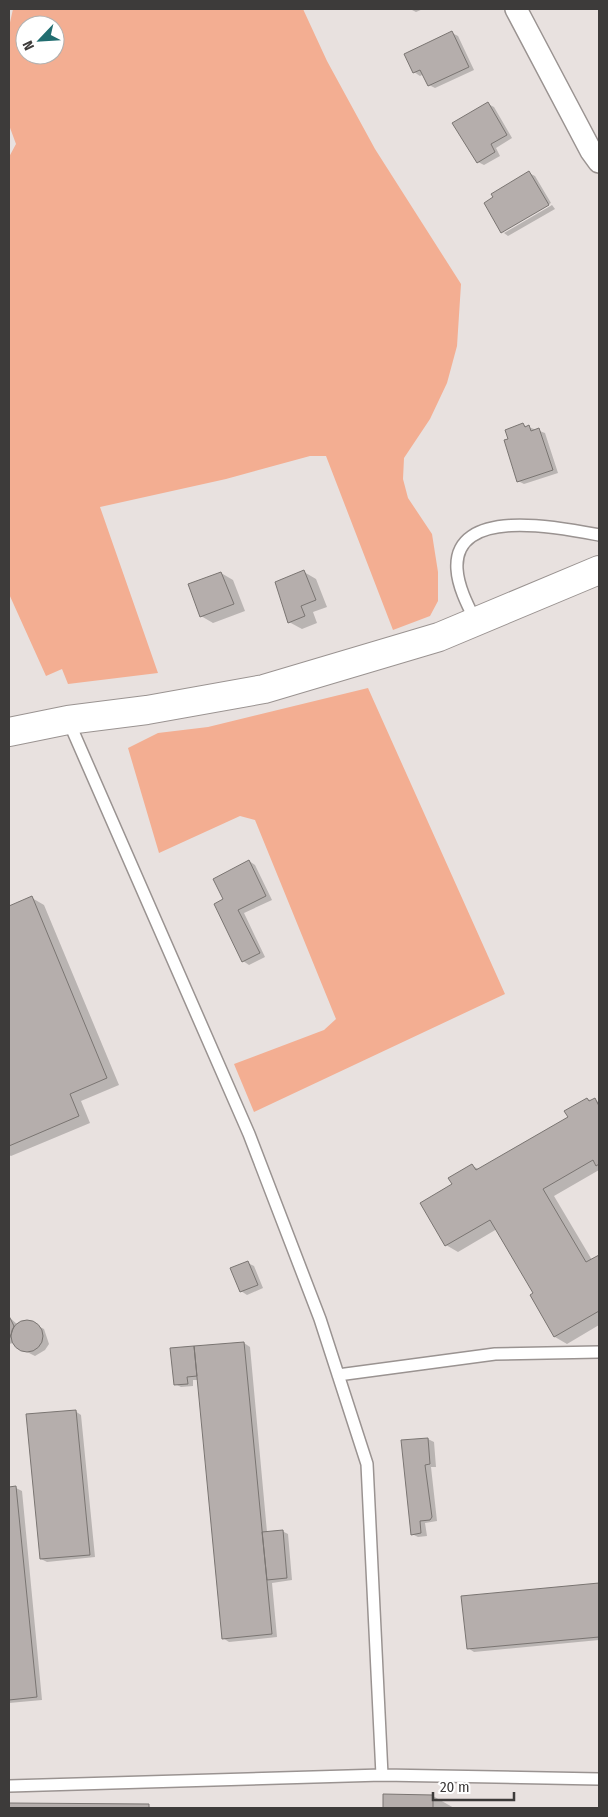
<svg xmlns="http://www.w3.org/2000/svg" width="608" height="1817" font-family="'Fira Sans Condensed',sans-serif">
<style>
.green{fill:#f3ae92;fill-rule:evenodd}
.shadow{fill:#0003}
.building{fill:#b5aeac;stroke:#7a7572}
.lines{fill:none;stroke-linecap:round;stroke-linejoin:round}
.lane-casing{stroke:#9a9391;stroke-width:14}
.street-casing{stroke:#9a9391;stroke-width:24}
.secondary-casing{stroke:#9a9391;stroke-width:30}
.lane{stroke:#fff;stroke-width:11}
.street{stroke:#fff;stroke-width:21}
.secondary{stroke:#fff;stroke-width:28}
</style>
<rect width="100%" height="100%" fill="#e8e1df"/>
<path class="green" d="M13 9H303L327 61 375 149 461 284 457 346 447 383 430 419 404 458 403 479 408 498 432 534 438 572V601L430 616 393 630 326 456H310L226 479 100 507 158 673 68 684 62 669 46 676 9 594V157L16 144 9 125V27ZM25 25H55V55H25Z
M368 688 505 994 254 1112 234 1064 324 1030 336 1019 255 820 240 816 159 853 128 748 158 733 208 727Z"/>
<path class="shadow" d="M410 9H423L416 12Z
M452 33 458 36 474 70 435 88 429 85 424 74 420 76 414 72Z
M488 104 494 107 512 138 496 148 500 156 484 165 478 162Z
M529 173 535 176 551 203 504 231V233L486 203Z
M552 205 555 209 508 236 504 233Z
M523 425 545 433 558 473 524 484 518 481 510 440Z
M304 572 316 579 327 607 313 612 317 623 302 629 289 622Z
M221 573 233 580 245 611 213 623 201 616Z
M249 861 255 865 272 900 244 913 265 957 249 965 243 961 225 900Z
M32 898 44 905 119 1085 81 1101 90 1123 11 1156 9 1155V905V907Z
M587 1099 599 1102V1170L554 1196 592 1260 599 1256V1325L567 1344 555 1337 531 1296 534 1294 497 1229 458 1252 446 1245 454 1185 472 1166 479 1169 569 1117Z
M248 1263 254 1266 263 1288 247 1295 241 1291Z
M9 1317 18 1325 24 1321 30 1322 44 1329 49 1344 45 1350 35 1356 15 1346 13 1343 9 1344Z
M244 1343 250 1347 267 1532 282 1531 288 1534 292 1580 272 1583 277 1637 229 1642 223 1638 199 1380H193V1386L181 1387 175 1384Z
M75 1411 81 1415 95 1557 47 1562 41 1559Z
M428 1439 434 1442 436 1467H431L437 1521 425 1523 427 1536 418 1537 412 1534Z
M9 1488H16L22 1491 42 1700 9 1703Z
M599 1585V1640L474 1652 468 1648 463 1597Z
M384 1796H433L454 1808H384Z
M9 1804 148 1806 153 1808H9Z"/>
<path class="building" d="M452 31 469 67 428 86 420 70 413 73 404 54Z
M488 102 507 135 491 144 495 152 477 163 452 123Z
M529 171 549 205 501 233 484 203 493 197 491 194Z
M523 423 525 427 529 425 531 431 539 428 553 470 517 482 504 440 508 439 505 430Z
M304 570 316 600 301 606 305 616 288 623 275 582Z
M221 572 234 604 200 617 188 584Z
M249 860 266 896 238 910 260 953 242 962 214 904 223 899 213 879Z
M32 896 107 1078 70 1094 79 1116 9 1146V906Z
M587 1098 589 1101 595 1098 599 1106V1164L596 1166 593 1160 543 1189 586 1262 599 1255V1311L554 1337 530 1295 533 1293 490 1220 445 1246 420 1203 452 1184 448 1178 472 1164 476 1170 568 1117 564 1111Z
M248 1261 258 1285 240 1292 230 1268Z
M9 1316 14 1326 9 1340Z
M11 1336a16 16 0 1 1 32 0a16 16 0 1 1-32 0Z
M244 1342 272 1634 222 1639 194 1346Z
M194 1346 197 1376 187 1377 188 1384 174 1385 170 1348Z
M76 1410 90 1555 40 1559 26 1414Z
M428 1438 430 1464 425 1465 432 1517 430 1520 420 1521 421 1533 411 1535 401 1440Z
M16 1486 37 1697 9 1700V1487Z
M283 1530 287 1578 267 1580 262 1532Z
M599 1583V1637L467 1649 461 1596Z
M383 1794 433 1795V1808H383Z
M9 1803 149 1804V1808H9Z"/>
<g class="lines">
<g class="lane-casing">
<path id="lane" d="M476 622C468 606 458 587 457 569 453 505 563 528 599 535
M68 720 249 1134 320 1319 367 1464 382 1775
M338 1375 495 1354 599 1352
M9 1786 382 1775 599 1779"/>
</g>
<g class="street-casing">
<path id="street" d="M516 9 591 151 599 162"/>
</g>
<g class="secondary-casing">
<path id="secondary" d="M9 732 68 720 147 710 264 689 439 637 599 570"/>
</g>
<use href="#lane" class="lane"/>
<use href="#street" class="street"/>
<use href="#secondary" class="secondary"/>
</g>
<rect width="608" height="1817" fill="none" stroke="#3d3b3a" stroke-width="20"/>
<g transform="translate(40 40) rotate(245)"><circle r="24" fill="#ffffff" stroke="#b1b1b0"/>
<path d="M0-4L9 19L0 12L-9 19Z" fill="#216d70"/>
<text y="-8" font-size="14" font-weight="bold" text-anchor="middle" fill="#3d3b3a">N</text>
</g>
<path d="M433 1792v8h81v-8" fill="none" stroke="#3d3b3a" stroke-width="2.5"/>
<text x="440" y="1792" font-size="15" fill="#3d3b3a" stroke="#ffffff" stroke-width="4" paint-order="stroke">20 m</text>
</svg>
